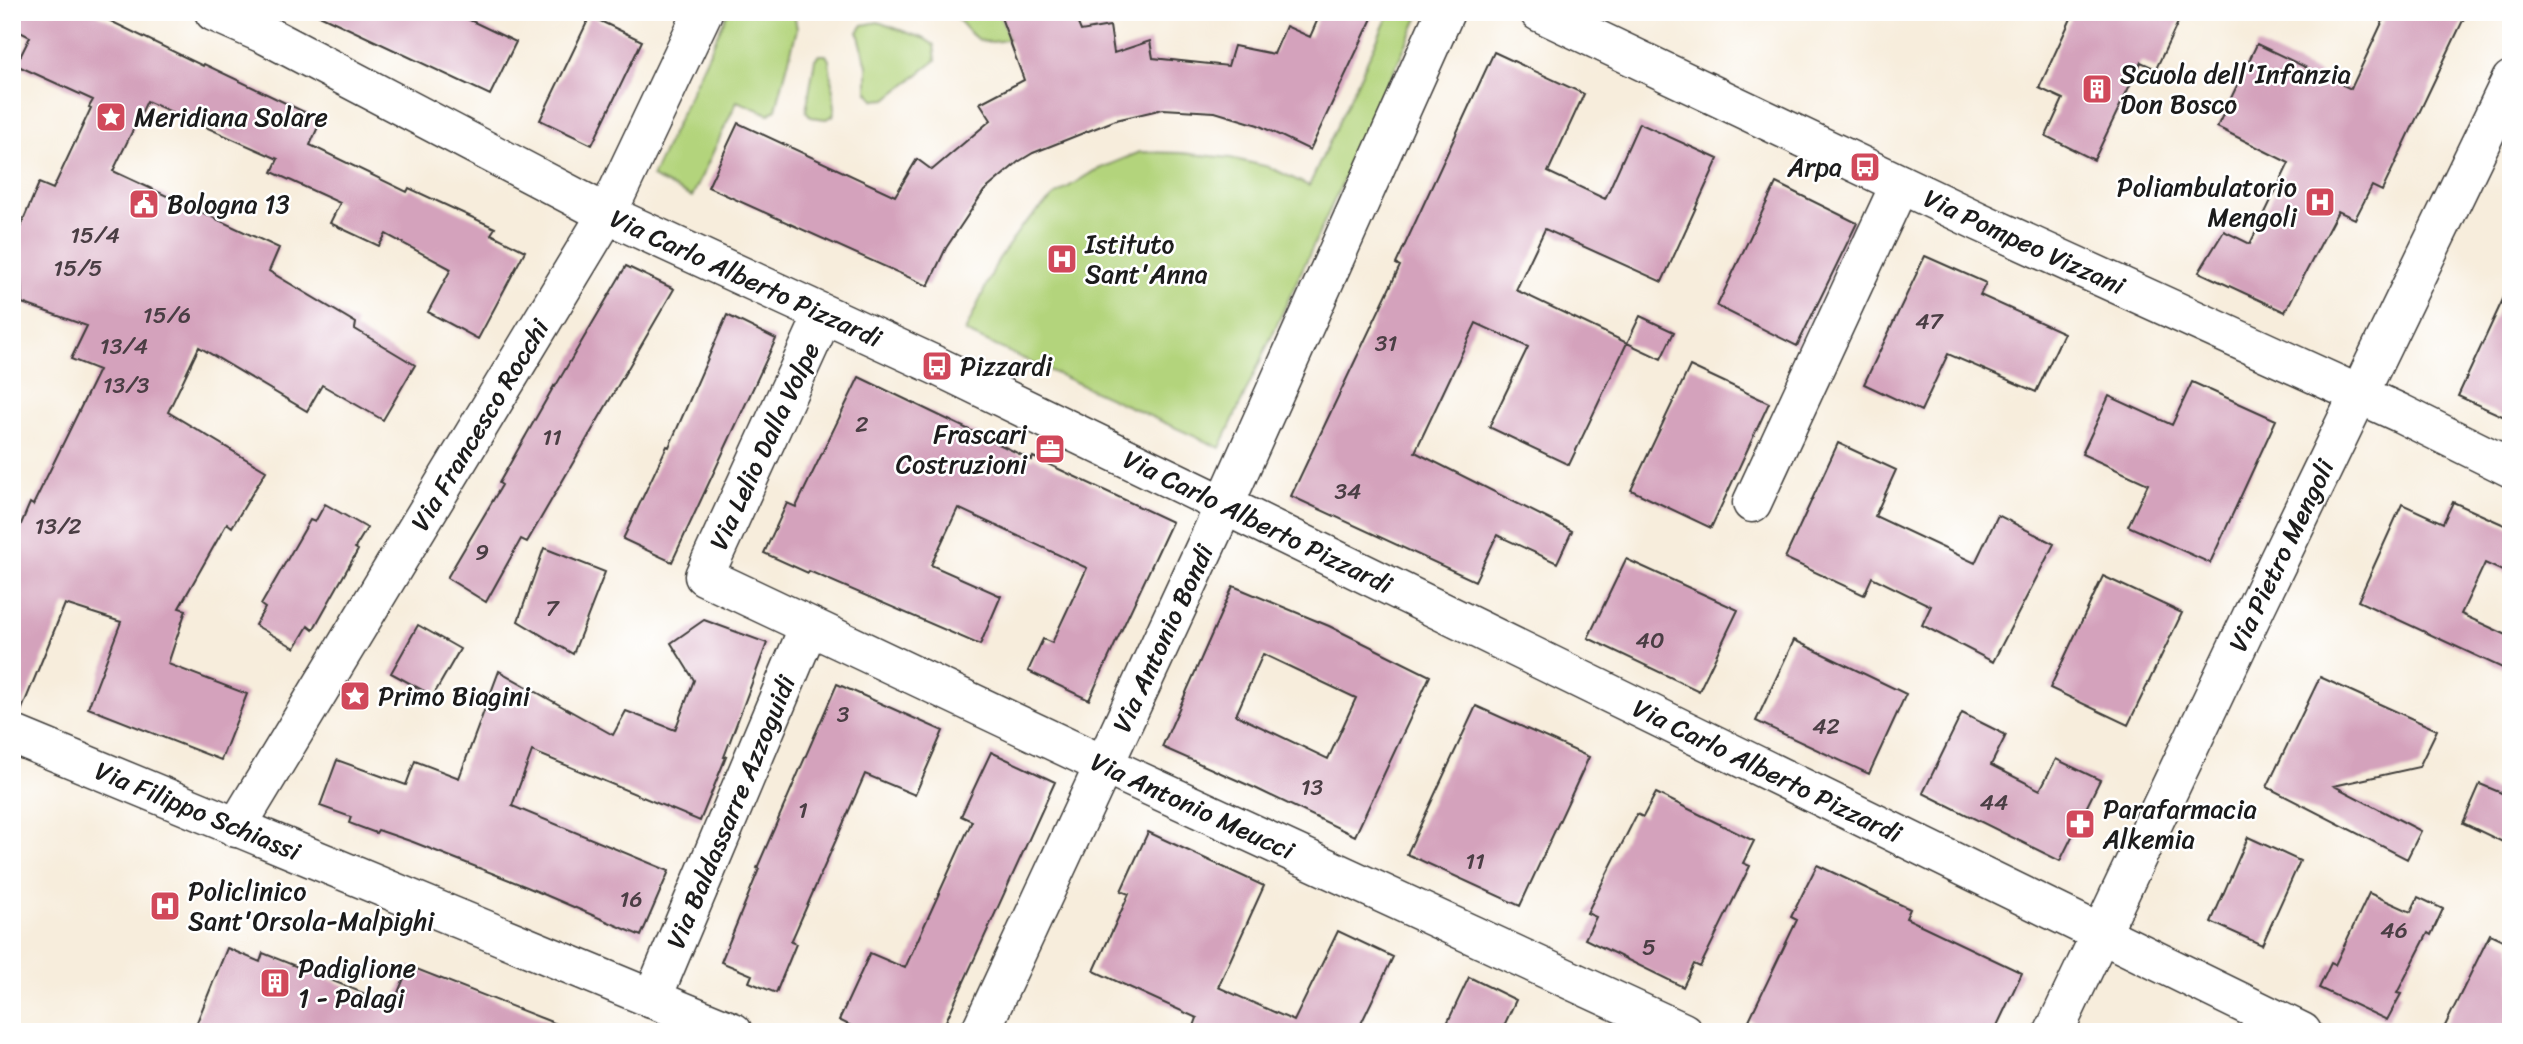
<svg xmlns="http://www.w3.org/2000/svg" width="2523" height="1044" font-family="Sriracha,sans-serif">
<style>
.green{fill:#b3d47b;stroke:#68784c;stroke-width:2}
.building{fill:#d4a2bc;fill-rule:evenodd}
.lines{fill:none;stroke-linecap:round;stroke-linejoin:round}
.minor-casing{stroke:#3d3b39;stroke-width:41}
.major-casing{stroke:#3d3b39;stroke-width:41}
.minor{stroke:#fff;stroke-width:38}
.major{stroke:#fff;stroke-width:38}
.labels{text-anchor:middle;stroke-width:5;stroke-linejoin:round;paint-order:stroke}
.number-label{font-size:23px;fill:#4a3e44}
.poi-label{font-size:26px;fill:#1c1c1c;stroke:#fff;text-anchor:start}
.street-label{font-size:26px;fill:#1c1c1c;stroke:#fff}
</style>
<rect width="100%" height="100%" fill="#fff"/>
<filter id="ink" filterUnits="userSpaceOnUse"><feTurbulence type="fractalNoise" baseFrequency=".0143" numOctaves="2"/><feDisplacementMap in="SourceGraphic" scale="14" xChannelSelector="R" yChannelSelector="G"/><feConvolveMatrix kernelMatrix="1 2 1 2 8 2 1 2 1" color-interpolation-filters="sRGB"/></filter>
<filter id="wash" filterUnits="userSpaceOnUse"><feTurbulence type="fractalNoise" baseFrequency=".00686" numOctaves="4" result="noise"/><feDisplacementMap in="SourceGraphic" scale="28" xChannelSelector="R" yChannelSelector="G"/><feGaussianBlur stdDeviation="1.57" result="paint"/><feColorMatrix in="noise" values="0 0 0 0 0 0 0 0 0 0 0 0 0 0 0 0 0 1.4 0 .05"/><feComposite in="paint" operator="in"/></filter>
<g filter="url(#wash)">
<rect width="100%" height="100%" fill="#f7eddc"/>
<path class="green" d="M728 12H794L797 29 776 109 769 114 737 101 692 197 652 177Z
M950 12H999L1009 39C970 49 976 33 950 12Z
M1390 12H1421L1220 448 965 332 998 260 1022 226 1054 196 1094 171 1140 152 1181 153 1230 158 1269 167 1309 186Z
M878 22 925 39 934 45 936 60 887 99 875 100 867 91V66L858 32 863 25Z
M819 55H826L829 60 835 108 833 116 826 119 811 117 806 111 815 59Z"/>
<g id="blocks">
<path class="building" d="M12 12H92L203 66 204 64 321 120 310 145 407 192 409 188 495 228 491 234 525 251 478 339 428 312 451 269 386 234 379 246 330 223 340 203 272 172 278 159 147 101 113 171 279 248 269 271 356 323 355 329 415 365 383 420 322 385 307 411 199 347 168 412 266 471 232 527 227 523 179 608 186 610 168 664 247 694 221 760 88 708 121 622 65 604 20 714 12 713V568L19 546 13 543 30 503 33 505 99 370 71 359 87 326 22 303 19 230 39 183 53 189 91 108 89 107 93 100 16 65 30 37 12 28Z
M313 12H453L516 42 490 95Z
M999 12H1073L1081 31 1110 26 1114 53 1150 41 1153 58 1228 66 1234 46 1274 54 1286 26 1310 37 1321 12H1375L1310 150 1258 125 1215 112 1163 109 1116 120 1033 153 1018 162 984 191 946 248 928 286 708 187 738 123 895 196 917 159 932 170 991 120 980 103 1024 80Z
M2074 12H2183L2156 69 2141 62 2094 160 2046 136 2063 99 2039 88Z
M2387 12H2467L2382 191 2372 186 2355 219 2338 211 2285 312 2199 272 2224 231 2250 244 2289 163 2217 127 2257 44 2351 89Z
M590 16 642 41 592 145 540 120Z
M1494 52 1584 94 1548 172 1605 199 1639 123 1718 159 1662 282 1545 229 1516 290 1627 343 1569 465 1489 427 1528 347 1476 323 1415 452 1572 531 1557 563 1497 535 1475 581 1291 496 1400 266 1396 264Z
M1776 183 1857 223 1797 346 1717 306Z
M1925 256 1986 283 1980 295 2064 333 2036 392 1948 354 1921 411 1864 384Z
M626 266 674 289 527 542 521 539 486 602 447 578 502 485 499 483 554 386 555 387Z
M2511 282V420L2458 396Z
M727 315 776 339 672 562 623 539 667 446 669 447Z
M1640 316 1674 332 1661 359 1627 343Z
M1690 366 1769 403 1711 528 1631 490Z
M859 377 1032 460 1033 457 1172 522 1089 700 1028 671 1043 639 1052 643 1087 568 958 508 931 565 1001 596 980 645 809 571 808 573 764 553 787 503 796 507Z
M2192 382 2276 420 2210 563 2128 526 2148 484 2082 454 2109 396 2172 425Z
M1838 443 1896 470 1875 516 1975 563 1998 515 2054 544 1993 662 1922 625 1931 606 1872 577 1864 595 1785 558Z
M2453 502 2511 528V575L2485 563 2461 614 2511 637V672L2358 601 2402 504 2443 523Z
M325 504 367 528 355 548 358 550 313 630 308 626 295 648 255 625 265 608 261 605 295 546 310 520 315 522Z
M544 548 605 572 573 654 518 621Z
M1626 559 1738 610 1699 691 1588 638Z
M2103 576 2182 613 2128 725 2050 688Z
M1233 586 1329 626 1430 676 1355 836 1257 789 1162 747ZM1263 654 1356 698 1328 759 1236 715Z
M704 620 767 643 724 757H726L700 821 532 751 512 806 669 871 641 936 527 887 413 842 378 830 376 833 349 823 351 817 320 806 337 760 406 785 415 761 459 778 499 671 613 735 626 711 675 730 694 680 671 643Z
M418 625 460 649 433 696 391 673Z
M1794 640 1906 694 1869 774 1756 721Z
M2320 677 2437 730 2419 767 2334 786 2421 831 2407 859 2267 787Z
M837 684 943 731 915 795 865 774 791 942 796 944 776 993 749 982 752 975 721 962 759 869 757 868Z
M1476 706 1589 757 1520 906 1407 854Z
M1962 713 2006 735 1991 765 2040 790 2056 759 2100 780 2060 861 1923 793Z
M991 752 1055 782 941 1032H863L839 1020 870 953 905 968 972 821 961 816Z
M2480 784 2511 797V846L2463 823Z
M1656 793 1754 841 1743 863 1750 866 1700 967 1694 964 1683 987 1585 939 1596 917 1587 913 1637 814 1643 817Z
M1148 832 1264 886 1218 987 1294 1021 1338 931 1393 957 1357 1032H1192L1197 1018 1094 971 1129 894 1121 891Z
M2248 837 2300 861 2262 945 2211 922Z
M1817 865 1910 909 1906 918 2022 973 1994 1032H1774L1749 1020 1797 920 1791 917Z
M2369 893 2411 912 2418 897 2443 909 2431 935 2428 933 2397 993 2401 994 2387 1020 2319 988 2331 963 2335 965Z
M2490 934 2511 944V1032H2442Z
M227 948 260 962 263 953 393 1005 409 966 572 1030V1032H193Z
M1469 977 1516 1000 1501 1032H1443Z"/>
</g>
</g>
<g filter="url(#ink)">
<use href="#blocks" fill-opacity="0" stroke="#3d3b39" stroke-width="2"/>
<g class="lines">
<g class="minor-casing">
<g id="minor">
<path id="s1" d="M214 12 266 35 607 214 937 366 1224 505 2302 1032"/>
<path id="s2" d="M1539 12 1978 221 2400 413 2511 468"/>
<path id="s3" d="M823 316 704 576 1104 765 1683 1032"/>
<path d="M1752 503 1900 184"/>
<path id="s4" d="M12 734 733 1032"/>
<path id="s5" d="M236 828 607 214 703 12"/>
<path id="s6" d="M652 999 809 626"/>
<path id="s7" d="M980 1032 1214 528 1445 12"/>
</g>
</g>
<g class="major-casing">
<g id="major">
<path id="s8" d="M2054 1032 2257 605 2511 80"/>
</g>
</g>
<use href="#minor" class="minor"/>
<use href="#major" class="major"/>
</g>
</g>
<defs>
<g id="building-square" transform="scale(1.575)"><rect x="-9" y="-9" width="18" height="18" rx="4" fill="#d1495b" stroke="#fff"/><path d="M-4-6H4V6H1V3H-1V6H-4ZM-2.5-4.3h1.7v1.8h-1.7ZM.8-4.3h1.7v1.8H.8ZM-2.5-1h1.7V.8h-1.7ZM.8-1h1.7V.8H.8Z" fill="#fff"/></g>
<g id="sight-square" transform="scale(1.575)"><rect x="-9" y="-9" width="18" height="18" rx="4" fill="#d1495b" stroke="#fff"/><path d="M0-6L1.8-2.2L6-1.7L2.9 1.2L3.7 5.4L0 3.3L-3.7 5.4L-2.9 1.2L-6-1.7L-1.8-2.2Z" fill="#fff"/></g>
<g id="bus-square" transform="scale(1.575)"><rect x="-9" y="-9" width="18" height="18" rx="4" fill="#d1495b" stroke="#fff"/><path d="M-5-6H5V4H4V6H2V4H-2V6H-4V4H-5ZM-3.5-4V0h7V-4ZM-3.5 1.2v1.5H-2V1.2ZM2 1.2v1.5H3.5V1.2Z" fill="#fff"/></g>
<g id="hospital-square" transform="scale(1.575)"><rect x="-9" y="-9" width="18" height="18" rx="4" fill="#d1495b" stroke="#fff"/><path d="M-5-5h3v3.5h4V-5h3V5h-3V1.5h-4V5h-3Z" fill="#fff"/></g>
<g id="civic-square" transform="scale(1.575)"><rect x="-9" y="-9" width="18" height="18" rx="4" fill="#d1495b" stroke="#fff"/><path d="M-.6-6.5H3V-4.5H.6V-3L4-1V1h2V6H-6V1h2V-1L-.6-3ZM-1.2 2.5V6h2.4V2.5Z" fill="#fff"/></g>
<g id="office-square" transform="scale(1.575)"><rect x="-9" y="-9" width="18" height="18" rx="4" fill="#d1495b" stroke="#fff"/><path d="M-6-3h4V-5.5h4V-3h4V5H-6ZM-1-4.5V-3h2v-1.5ZM-6 0V1H6V0Z" fill="#fff"/></g>
<g id="pharmacy-square" transform="scale(1.575)"><rect x="-9" y="-9" width="18" height="18" rx="4" fill="#d1495b" stroke="#fff"/><path d="M-2-6h4v4h4v4h-4v4h-4v-4h-4v-4h4Z" fill="#fff"/></g>
</defs>
<g fill-rule="evenodd">
<use href="#building-square" x="2097" y="89"/>
<use href="#sight-square" x="111" y="117"/>
<use href="#bus-square" x="1865" y="167"/>
<use href="#hospital-square" x="2320" y="202"/>
<use href="#civic-square" x="144" y="204"/>
<use href="#hospital-square" x="1062" y="259"/>
<use href="#bus-square" x="937" y="366"/>
<use href="#office-square" x="1050" y="449"/>
<use href="#sight-square" x="355" y="696"/>
<use href="#pharmacy-square" x="2080" y="824"/>
<use href="#hospital-square" x="165" y="906"/>
<use href="#building-square" x="275" y="983"/>
</g>
<g class="labels">
<g class="number-label">
<text x="95" y="243">15/4</text>
<text x="78" y="276">15/5</text>
<text x="167" y="323">15/6</text>
<text x="1929" y="329">47</text>
<text x="1386" y="351">31</text>
<text x="124" y="354">13/4</text>
<text x="126" y="393">13/3</text>
<text x="862" y="432">2</text>
<text x="552" y="445">11</text>
<text x="1348" y="499">34</text>
<text x="58" y="534">13/2</text>
<text x="482" y="560">9</text>
<text x="552" y="616">7</text>
<text x="1650" y="648">40</text>
<text x="843" y="722">3</text>
<text x="1826" y="734">42</text>
<text x="1312" y="795">13</text>
<text x="1994" y="810">44</text>
<text x="803" y="818">1</text>
<text x="1475" y="869">11</text>
<text x="631" y="907">16</text>
<text x="2394" y="938">46</text>
<text x="1649" y="955">5</text>
</g>
<g class="poi-label">
<text x="2120" y="83">Scuola dell'Infanzia<tspan x="2120" dy="30">Don Bosco</tspan></text>
<text x="134" y="126">Meridiana Solare</text>
<text x="1842" y="176" text-anchor="end">Arpa</text>
<text x="2297" y="196" text-anchor="end">Poliambulatorio<tspan x="2297" dy="30">Mengoli</tspan></text>
<text x="167" y="213">Bologna 13</text>
<text x="1085" y="253">Istituto<tspan x="1085" dy="30">Sant'Anna</tspan></text>
<text x="960" y="375">Pizzardi</text>
<text x="1027" y="443" text-anchor="end">Frascari<tspan x="1027" dy="30">Costruzioni</tspan></text>
<text x="378" y="705">Primo Biagini</text>
<text x="2103" y="818">Parafarmacia<tspan x="2103" dy="30">Alkemia</tspan></text>
<text x="188" y="900">Policlinico<tspan x="188" dy="30">Sant'Orsola-Malpighi</tspan></text>
<text x="298" y="977">Padiglione<tspan x="298" dy="30">1 - Palagi</tspan></text>
</g>
<g class="street-label">
<text dy="9" stroke="none"><textPath href="#s2" startOffset="537">Via Pompeo Vizzani</textPath></text>
<text dy="9" stroke="none"><textPath href="#s1" startOffset="595">Via Carlo Alberto Pizzardi</textPath></text>
<text dy="9" stroke="none"><textPath href="#s5" startOffset="471">Via Francesco Rocchi</textPath></text>
<text transform="translate(764 446) rotate(-65)" y="9">Via Lelio Dalla Volpe</text>
<text dy="9" stroke="none"><textPath href="#s1" startOffset="1162">Via Carlo Alberto Pizzardi</textPath></text>
<text dy="9" stroke="none"><textPath href="#s8" startOffset="528">Via Pietro Mengoli</textPath></text>
<text dy="9" stroke="none"><textPath href="#s7" startOffset="434">Via Antonio Bondi</textPath></text>
<text dy="9" stroke="none"><textPath href="#s1" startOffset="1729">Via Carlo Alberto Pizzardi</textPath></text>
<text dy="9" stroke="none"><textPath href="#s3" startOffset="826">Via Antonio Meucci</textPath></text>
<text dy="9" stroke="none"><textPath href="#s4" startOffset="201">Via Filippo Schiassi</textPath></text>
<text dy="9" stroke="none"><textPath href="#s6" startOffset="203">Via Baldassarre Azzoguidi</textPath></text>
</g>
</g>
<rect width="2523" height="1044" fill="none" stroke="#fff" stroke-width="42"/>
</svg>
